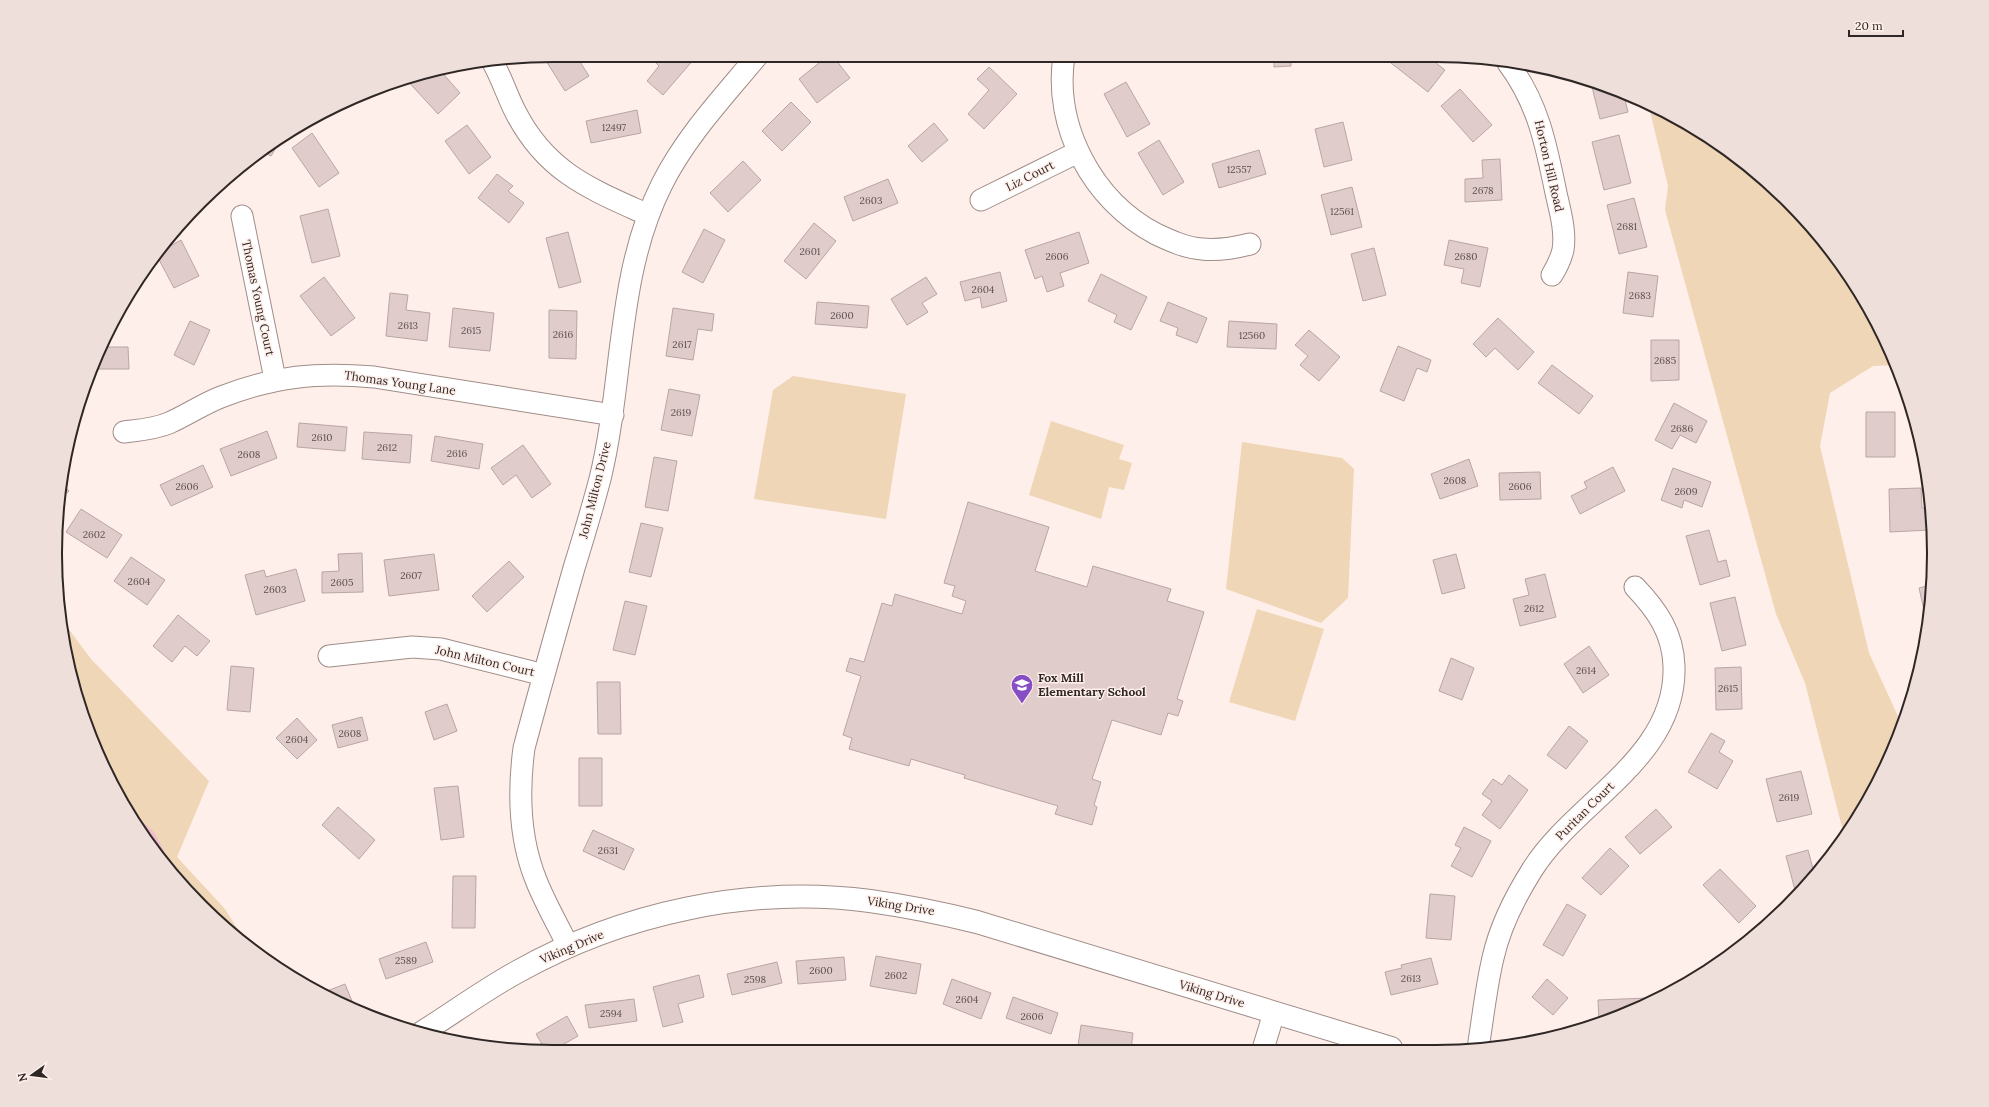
<svg xmlns="http://www.w3.org/2000/svg" width="1989" height="1107" font-family="Lora,serif">
<style>
.green{fill:#eed6b7}
.lines{fill:none;stroke-linecap:round;stroke-linejoin:round}
.stream{stroke:#f0bdcc;stroke-width:5.5}
.building{fill:#e1cccc;stroke:#b9a5a5}
.street-casing{stroke:#9f8d88;stroke-width:23}
.secondary-casing{stroke:#9f8d88;stroke-width:24}
.street{stroke:#fff;stroke-width:21}
.secondary{stroke:#fff;stroke-width:22}
.labels{text-anchor:middle;stroke-width:3;stroke-linejoin:round;paint-order:stroke}
.number-label{font-size:10px;fill:#5c504f}
.street-label{font-size:12px;fill:#2f2725;stroke:#ffefea}
.poi-label{font-size:12px;font-weight:bold;fill:#2f2725;stroke:#ffefea;text-anchor:start}
.rim{fill:none;stroke:#2f2725;stroke-width:2}
</style>
<rect width="100%" height="100%" fill="#ffefea"/>
<path class="green" d="M1649 107 1685 122 1764 179 1831 250 1882 333 1895 365 1873 366 1830 393 1820 446 1869 653 1902 725 1867 803 1844 835 1805 683 1776 614 1665 210 1668 186Z
M793 376 906 394 886 519 754 499 773 390Z
M1051 421 1124 445 1119 459 1132 463 1124 490 1109 487 1101 519 1029 495Z
M1242 442 1342 458 1354 469 1348 598 1321 623 1226 589Z
M1257 609 1324 629 1295 721 1229 702Z
M62 620 91 659 209 781 177 857 225 909 250 949 179 882 139 830 93 744 72 682Z"/>
<g class="lines">
<path class="stream" d="M131 815 152 834 176 879"/>
</g>
<path class="building" d="M554 55H580L577 57 589 76 565 91 543 56Z
M651 55H664L667 57 668 55H692L695 58 663 95 647 81 659 66 650 57Z
M829 55H832L850 78 817 103 799 79Z
M1274 56H1296H1291V66L1274 67Z
M1397 56H1427L1445 70 1428 92 1391 63Z
M989 67 1017 94 984 129 968 114 989 90 977 79Z
M439 69 460 93 438 114 405 78Z
M1126 82 1150 124 1127 137 1104 94Z
M1591 83 1624 96 1628 112 1600 119Z
M1460 89 1492 125 1473 142 1441 106Z
M791 102 811 122 782 151 762 131Z
M637 110 641 133 591 143 586 121Z
M1343 122 1352 160 1324 167 1315 129Z
M934 123 948 140 922 162 908 146Z
M467 125 491 157 469 174 445 141Z
M312 133 339 173 319 187 292 148Z
M1619 135 1631 183 1604 190 1592 142Z
M283 136 271 156 261 151Z
M1159 140 1184 182 1163 195 1138 153Z
M1259 150 1266 174 1219 188 1212 164Z
M1500 159 1502 200 1465 202V179L1483 178 1482 160Z
M743 161 761 180 728 212 710 193Z
M497 174 513 186 508 191 524 203 509 223 478 198Z
M888 179 898 203 853 221 844 197Z
M1352 187 1362 227 1331 235 1321 195Z
M1634 198 1647 247 1619 254 1607 205Z
M328 209 340 256 312 263 300 216Z
M814 223 836 241 806 279 784 261Z
M704 229 725 240 703 283 682 272Z
M568 232 581 282 559 288 546 238Z
M1079 232 1089 263 1060 273 1064 286 1047 292 1042 276 1035 279 1025 250Z
M181 240 199 276 174 288 156 254Z
M1449 240 1488 248 1480 287 1461 283 1464 269 1444 265Z
M1374 248 1386 295 1363 301 1351 254Z
M1000 272 1007 301 982 308 980 297 965 301 960 282Z
M1628 272 1658 276 1653 317 1623 313Z
M1101 274 1147 297 1131 330 1114 322 1117 315 1088 301Z
M324 277 355 318 331 336 300 296Z
M926 277 937 294 922 303 928 312 907 325 891 299Z
M390 293 408 295 406 310 430 313 427 341 386 336Z
M817 302 869 306 867 328 815 324Z
M1168 302 1207 318 1197 343 1176 335 1178 328 1160 321Z
M453 308 494 313 490 351 449 347Z
M673 308 714 314 712 331 698 329 693 360 666 356Z
M549 310 577 311 576 359 549 358Z
M1498 318 1534 352 1518 370 1495 348 1486 357 1473 344Z
M190 321 210 330 194 365 174 355Z
M1229 321 1277 324 1276 349 1227 347Z
M1309 330 1340 357 1319 381 1300 365 1308 356 1295 345Z
M1651 340H1679V380L1651 381Z
M1398 346 1431 360 1427 372 1417 368 1404 401 1380 391Z
M101 347H128L129 369H94V360Z
M1552 365 1593 396 1579 414 1538 383Z
M669 389 700 395 692 436 661 430Z
M1674 403 1707 421 1696 443 1680 435 1672 449 1655 440Z
M1866 412H1895V457H1866Z
M299 423 347 427 345 451 297 447Z
M267 431 277 458 231 476 220 449Z
M364 432 412 435 410 463 362 459Z
M435 436 483 444 479 469 431 461Z
M523 445 551 484 532 498 516 475 503 485 491 468Z
M654 457 677 461 668 511 645 507Z
M1469 459 1478 486 1440 499 1431 474Z
M203 465 213 487 171 506 160 485Z
M1613 467 1625 491 1580 514 1571 496 1587 488 1584 482Z
M1673 468 1711 482 1702 507 1684 500 1682 508 1661 500Z
M1540 472 1541 499 1500 500 1499 473Z
M62 483 69 491 60 499Z
M1921 488 1922 508H1929L1930 530 1890 532 1889 489Z
M968 502 1049 527 1035 571 1087 587 1093 566 1171 589 1167 601 1204 612 1177 699 1183 701 1178 716 1168 713 1161 735 1112 720 1092 779 1101 782 1094 805 1097 807 1092 825 1055 814 1058 806 964 778 965 775 911 759 909 766 849 749 852 738 843 735 861 676 846 671 850 658 864 662 882 603 892 606 895 594 962 614 966 601 952 596 955 586 944 583Z
M81 509 122 535 107 558 66 532Z
M641 523 663 528 651 577 629 572Z
M1709 530 1718 562 1726 560 1730 576 1700 585 1686 536Z
M362 553 363 592 322 593V572L339 571 338 554Z
M434 554 439 590 389 596 384 560Z
M1456 554 1465 588 1442 594 1433 560Z
M131 557 165 580 147 605 114 581Z
M509 561 524 577 487 612 472 596Z
M296 569 305 601 256 615 245 575 264 570 266 577Z
M1545 574 1556 617 1520 626 1513 599 1529 595 1525 579Z
M1931 585 1930 618 1927 623 1919 588Z
M1735 597 1746 645 1722 651 1710 603Z
M625 601 647 606 635 655 613 650Z
M178 615 210 641 197 656 185 646 172 662 153 646Z
M1589 646 1609 675 1583 693 1564 664Z
M1451 658 1474 668 1462 700 1439 691Z
M231 666 254 668 250 712 227 710Z
M1741 667 1742 709 1716 710 1715 668Z
M597 682H620L621 734H598Z
M447 704 457 731 434 740 425 712Z
M362 717 368 740 338 748 332 725Z
M297 718 317 740 297 759 276 738Z
M1569 726 1588 741 1566 769 1547 755Z
M1711 733 1725 741 1719 752 1733 761 1717 789 1688 772Z
M579 758H602V806H579Z
M1801 771 1812 814 1777 822 1766 779Z
M1509 775 1528 790 1500 829 1482 815 1492 801 1482 794 1493 779 1502 785Z
M458 786 464 837 441 840 434 788Z
M338 807 375 840 359 859 322 825Z
M1656 809 1672 827 1640 854 1625 837Z
M1464 827 1491 841 1472 877 1451 866 1461 848 1455 845Z
M593 830 634 849 624 870 583 851Z
M1610 848 1629 866 1601 895 1582 878Z
M1808 850 1815 876 1796 894 1786 856Z
M1720 869 1756 906 1739 923 1703 885Z
M453 876H476L475 928H452Z
M1430 894 1455 896 1451 940 1426 938Z
M1567 904 1586 915 1563 956 1543 945Z
M426 942 433 962 386 979 379 959Z
M876 956 921 964 916 994 870 986Z
M844 957 846 980 798 984 796 961Z
M1431 958 1438 984 1391 995 1385 972 1402 968 1401 965Z
M777 962 782 983 732 995 727 974Z
M699 975 704 997 678 1004 683 1022 663 1027 653 987Z
M952 979 991 993 981 1019 943 1004Z
M1547 979 1568 998 1553 1015 1532 997Z
M345 984 354 1006 322 993Z
M1013 997 1058 1013 1051 1034 1006 1018Z
M1647 998V1003L1626 1014 1599 1021 1598 1000Z
M634 999 637 1021 589 1028 585 1005Z
M567 1016 578 1036 552 1051H546L536 1034Z
M1081 1025 1133 1033 1131 1049H1093L1078 1046Z"/>
<g class="lines">
<g class="street-casing">
<path id="street" d="M1064 56C1053 127 1093 201 1156 234 1171 241 1186 248 1202 249 1219 251 1234 248 1250 244
M492 61C502 78 507 96 516 113 547 173 591 189 648 215
M1508 63C1538 103 1546 144 1556 193 1560 211 1566 231 1563 250 1561 258 1557 267 1552 275
M981 200 1078 152
M242 216 275 379
M124 432C139 430 155 429 169 423 187 415 203 404 221 397 275 376 317 372 374 377L613 415
M329 656 412 647 441 649 544 675
M568 946C558 925 545 903 536 880 519 838 518 793 524 748 540 688 557 628 574 568 583 539 592 509 600 479 624 381 616 275 662 184 686 136 724 96 758 55
M1478 1048C1483 1018 1486 987 1493 958 1500 926 1515 897 1532 870 1575 801 1677 758 1674 666 1673 633 1657 610 1635 587
M1263 1049 1274 1013"/>
</g>
<g class="secondary-casing">
<path id="secondary" d="M421 1033C453 1013 484 990 517 972 622 913 751 885 870 901 906 906 941 913 977 922L1391 1048"/>
</g>
<use href="#street" class="street"/>
<use href="#secondary" class="secondary"/>
</g>
<defs>
<g id="school-pin" transform="scale(1.15)"><path d="M0 17L-7.5 6A9.5 9.5 0 1 1 7.5 6Z" fill="#854ec5" stroke="#ffefea"/><path d="M0-5L7-2L0 1L-7-2ZM-4 1L0 2.5L4 1V4Q0 6-4 4Z" fill="#fff"/></g>
</defs>
<g fill-rule="evenodd">
<use href="#school-pin" x="1022" y="685"/>
</g>
<g class="labels">
<g class="number-label">
<text x="614" y="131">12497</text>
<text x="1239" y="173">12557</text>
<text x="1483" y="194">2678</text>
<text x="871" y="204">2603</text>
<text x="1342" y="215">12561</text>
<text x="1627" y="230">2681</text>
<text x="810" y="255">2601</text>
<text x="1057" y="260">2606</text>
<text x="1466" y="260">2680</text>
<text x="983" y="293">2604</text>
<text x="1640" y="299">2683</text>
<text x="842" y="319">2600</text>
<text x="408" y="329">2613</text>
<text x="471" y="334">2615</text>
<text x="563" y="338">2616</text>
<text x="1252" y="339">12560</text>
<text x="682" y="348">2617</text>
<text x="1665" y="364">2685</text>
<text x="681" y="416">2619</text>
<text x="1682" y="432">2686</text>
<text x="322" y="441">2610</text>
<text x="387" y="451">2612</text>
<text x="457" y="457">2616</text>
<text x="249" y="458">2608</text>
<text x="1455" y="484">2608</text>
<text x="187" y="490">2606</text>
<text x="1520" y="490">2606</text>
<text x="1686" y="495">2609</text>
<text x="94" y="538">2602</text>
<text x="411" y="579">2607</text>
<text x="139" y="585">2604</text>
<text x="342" y="586">2605</text>
<text x="275" y="593">2603</text>
<text x="1534" y="612">2612</text>
<text x="1586" y="674">2614</text>
<text x="1728" y="692">2615</text>
<text x="350" y="737">2608</text>
<text x="297" y="743">2604</text>
<text x="1789" y="801">2619</text>
<text x="608" y="854">2631</text>
<text x="406" y="964">2589</text>
<text x="821" y="974">2600</text>
<text x="896" y="979">2602</text>
<text x="1411" y="982">2613</text>
<text x="755" y="983">2598</text>
<text x="967" y="1003">2604</text>
<text x="611" y="1017">2594</text>
<text x="1032" y="1020">2606</text>
</g>
<g class="street-label">
<text transform="translate(1549 166) rotate(77)" y="4">Horton Hill Road</text>
<text transform="translate(1030 176) rotate(-27)" y="4">Liz Court</text>
<text transform="translate(258 298) rotate(78)" y="4">Thomas Young Court</text>
<text transform="translate(400 383) rotate(8)" y="4">Thomas Young Lane</text>
<text transform="translate(595 490) rotate(-76)" y="4">John Milton Drive</text>
<text transform="translate(485 661) rotate(13)" y="4">John Milton Court</text>
<text transform="translate(1585 811) rotate(-45)" y="4">Puritan Court</text>
<text transform="translate(901 906) rotate(9)" y="4">Viking Drive</text>
<text transform="translate(572 947) rotate(-23)" y="4">Viking Drive</text>
<text transform="translate(1212 994) rotate(17)" y="4">Viking Drive</text>
</g>
<g class="poi-label">
<text x="1038" y="682">Fox Mill<tspan x="1038" dy="14">Elementary School</tspan></text>
</g>
</g>
<path d="M0 0H1989V1107H0ZM553 62H1436A491 491 0 0 1 1927 553V554A491 491 0 0 1 1436 1045H553A491 491 0 0 1 62 554V553A491 491 0 0 1 553 62Z" fill="#eedfda" fill-rule="evenodd"/>
<path class="rim" d="M553 62H1436A491 491 0 0 1 1927 553V554A491 491 0 0 1 1436 1045H553A491 491 0 0 1 62 554V553A491 491 0 0 1 553 62Z"/>
<g transform="translate(32 1075) rotate(256)" stroke="#ffefea" stroke-width="3" paint-order="stroke">
<path d="M0-3L7 15L0 10L-7 15Z" fill="#2f2725"/>
<text y="-6" font-size="11" font-weight="bold" text-anchor="middle" fill="#2f2725">N</text>
</g>
<path d="M1849 30v6h54v-6" fill="none" stroke="#2f2725" stroke-width="2"/>
<text x="1855" y="30" font-size="12" fill="#2f2725" stroke="#ffefea" stroke-width="3" paint-order="stroke">20 m</text>
</svg>
